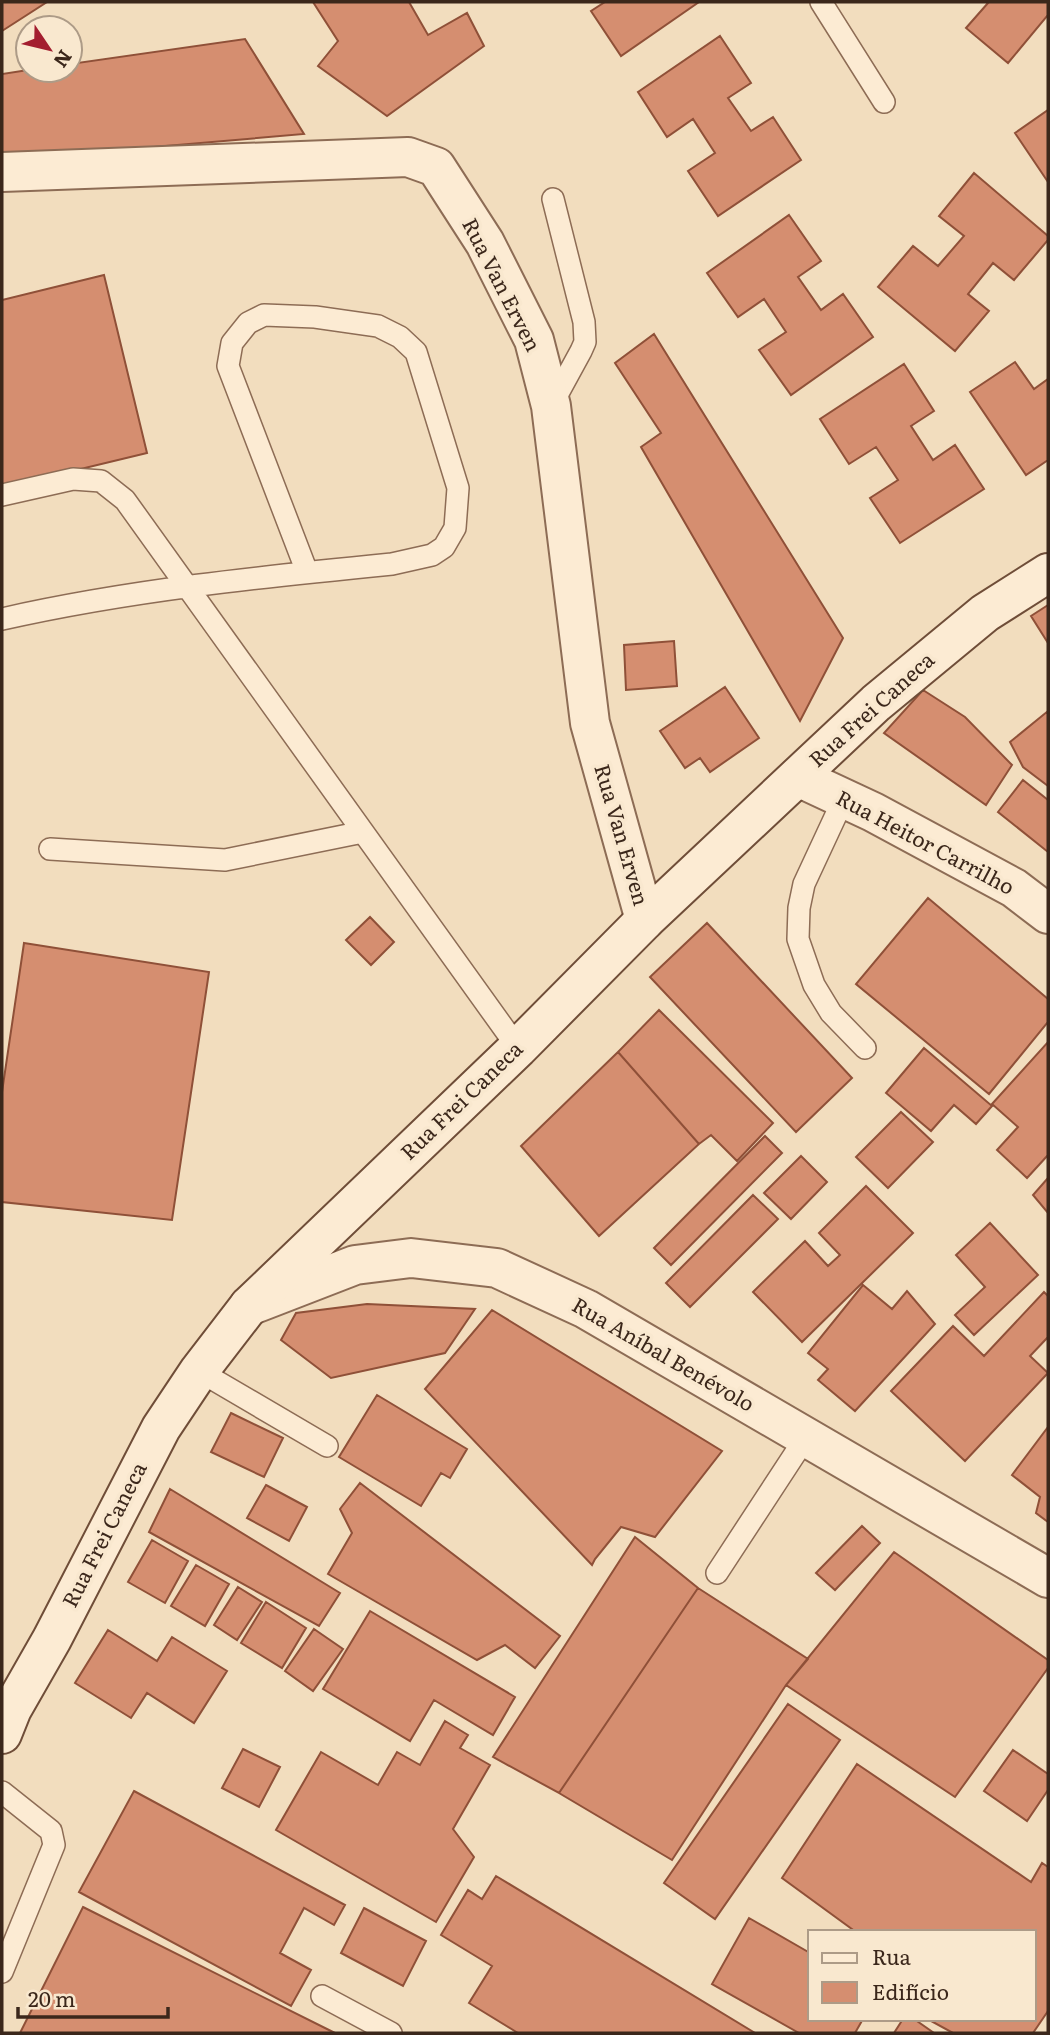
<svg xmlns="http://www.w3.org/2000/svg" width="1050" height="2035" font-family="Literata,serif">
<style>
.building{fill:#d58e70;stroke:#8f5038;stroke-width:2}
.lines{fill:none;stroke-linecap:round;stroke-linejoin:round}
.service-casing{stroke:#8d6c55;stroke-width:24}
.minor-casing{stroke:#8d6c55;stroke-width:42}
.secondary-casing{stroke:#6f4d38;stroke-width:42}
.service{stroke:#fcebd3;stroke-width:21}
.minor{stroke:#fcebd3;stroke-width:38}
.secondary{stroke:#fcebd3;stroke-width:38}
.labels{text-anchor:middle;stroke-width:7;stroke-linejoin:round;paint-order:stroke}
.street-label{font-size:21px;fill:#3b271b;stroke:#f9e8cf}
</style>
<rect width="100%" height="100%" fill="#f2ddbe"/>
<path class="building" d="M2 2H47L2 31Z
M313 2H409L428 35 467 13 484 46 387 116 318 66 338 41Z
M605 2H699L621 56 591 11Z
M986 2H1048V15L1008 63 966 28 988 3Z
M720 36 751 83 728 98 751 131 773 117 801 160 718 216 688 171 715 153 693 119 667 137 638 92Z
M245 39 304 134 2 160V74L28 70H70V64Z
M1048 110V182L1015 133Z
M974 173 1048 236V240L1014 280 993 263 968 294 989 311 955 351 878 287 913 246 938 266 964 236 939 216Z
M789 215 821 261 798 277 821 310 843 294 873 337 791 395 759 350 786 332 764 299 738 317 707 273Z
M104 275 147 453 2 488V300Z
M654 334 843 638 800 721 641 447 661 433 615 363Z
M1015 362 1034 389 1048 379V460L1026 475 970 392Z
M904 364 934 411 911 426 933 460 955 445 984 489 900 543 870 498 898 480 876 447 849 464 820 419Z
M1048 605V643L1031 616Z
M674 641 677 686 626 690 624 645Z
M725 687 759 738 710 772 700 758 685 768 660 731Z
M923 690 965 717 1012 765 986 805 884 733Z
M1048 711V786L1023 767 1010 742Z
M1023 780 1048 800V852L998 812Z
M928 898 1048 999V1022L989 1094 856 984Z
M370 917 394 942 371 965 346 940Z
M707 923 852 1078 796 1132 650 977Z
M24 943 209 972 172 1220 2 1202V1092Z
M659 1010 773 1123 737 1161 711 1135 699 1144 618 1052Z
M1048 1042V1155L1027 1178 997 1150 1018 1127 992 1104Z
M924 1048 992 1106 976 1124 954 1105 931 1131 886 1093Z
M618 1052 699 1144 599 1236 521 1146Z
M901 1112 933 1142 888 1188 856 1157Z
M765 1136 782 1153 671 1265 654 1248Z
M801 1156 827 1182 791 1219 764 1193Z
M1048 1178V1213L1033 1195Z
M866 1186 913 1233 802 1342 753 1292 805 1241 828 1266 840 1255 819 1233Z
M753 1195 778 1219 690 1307 666 1283Z
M990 1223 1038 1275 974 1335 955 1315 985 1287 956 1255Z
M863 1285 892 1309 907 1291 935 1324 855 1411 818 1380 828 1369 808 1353Z
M1044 1292 1048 1296V1337L1030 1356 1048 1373 965 1461 891 1391 953 1326 984 1356Z
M367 1304 475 1309 445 1353 331 1378 281 1340 296 1313Z
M492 1310 722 1451 655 1537 621 1527 595 1559 592 1565 425 1389Z
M377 1395 467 1449 450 1478 441 1473 421 1506 339 1457Z
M231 1413 283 1438 264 1477 211 1452Z
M1048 1427V1522L1036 1513 1040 1497 1012 1475Z
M360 1483 560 1636 535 1668 505 1645 477 1660 328 1574 352 1533 340 1509Z
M266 1485 307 1507 289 1541 247 1518Z
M170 1489 340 1593 319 1626 149 1532Z
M862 1526 880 1543 835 1590 816 1573Z
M635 1537 698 1588 559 1793 493 1757Z
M152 1540 188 1561 165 1603 128 1582Z
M894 1552 1048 1660V1668L955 1797 786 1685Z
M196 1565 229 1584 205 1626 171 1606Z
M238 1587 262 1602 237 1640 214 1625Z
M698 1588 808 1659 786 1685 672 1860 559 1793Z
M266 1602 306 1628 282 1668 241 1643Z
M370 1611 515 1697 493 1735 434 1700 410 1741 323 1689Z
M314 1629 343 1649 313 1691 285 1671Z
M108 1630 157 1661 172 1637 227 1671 194 1723 147 1693 131 1718 75 1683Z
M788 1704 840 1740 715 1919 664 1883Z
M445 1721 468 1735 460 1748 490 1765 453 1829 474 1857 436 1922 276 1830 321 1752 378 1785 397 1752 420 1765Z
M243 1749 280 1767 259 1807 222 1788Z
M1013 1750 1048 1774V1790L1027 1821 984 1791Z
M857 1764 1031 1882 1042 1863 1048 1867V2011L1033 2033H953L931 2021 933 2019H1034V1932H856L782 1878Z
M134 1791 345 1905 334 1925 304 1908 280 1953 311 1970 291 2006 79 1892Z
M496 1876 755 2033H518L469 2003 492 1966 441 1935 468 1890 482 1899Z
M83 1907 335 2033H20Z
M364 1908 426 1941 403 1986 341 1953Z
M749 1918 810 1953V2019H863L855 2033H799L712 1984Z
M903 2019H914L934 2033H894Z"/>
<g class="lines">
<g class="service-casing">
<path id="service" d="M821 2 884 102
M551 406 581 351 585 342 584 322 553 199
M2 495 73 479 101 481 125 500 518 1048
M2 619C130 590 261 577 392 564L432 555 444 547 455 528 458 488 416 352 400 337 378 326 315 317 264 315 248 323 232 343 228 366 307 572
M844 798 804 884 799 908 798 939 814 985 831 1013 865 1048
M50 849 225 860 363 832
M199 1371 327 1446
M717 1573 806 1437
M2 1792 51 1831 54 1845 2 1972
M322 1996 391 2033"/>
</g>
<g class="minor-casing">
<path id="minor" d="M2 172 408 157 436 167 485 243 534 340 551 406 590 723 645 920
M798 777 873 812 1014 888 1048 914
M249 1306 355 1265 411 1258 497 1268 586 1309 1048 1578"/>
</g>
<g class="secondary-casing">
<path id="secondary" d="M2 1734 12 1709 52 1639 161 1428 199 1371 249 1306 518 1048 645 920 876 703 985 613 1048 573"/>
</g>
<use href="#service" class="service"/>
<use href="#minor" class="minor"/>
<use href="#secondary" class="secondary"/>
</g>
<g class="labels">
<g class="street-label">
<text transform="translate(501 285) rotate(63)" y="7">Rua Van Erven</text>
<text transform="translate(872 710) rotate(-42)" y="7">Rua Frei Caneca</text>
<text transform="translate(621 835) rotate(74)" y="7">Rua Van Erven</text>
<text transform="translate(925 843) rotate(28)" y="7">Rua Heitor Carrilho</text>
<text transform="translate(462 1101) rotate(-44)" y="7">Rua Frei Caneca</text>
<text transform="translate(663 1355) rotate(30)" y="7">Rua Aníbal Benévolo</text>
<text transform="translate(105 1535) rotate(-63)" y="7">Rua Frei Caneca</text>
</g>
</g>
<rect width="1050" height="2035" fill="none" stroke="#3b271b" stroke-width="7"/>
<rect x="808" y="1930" width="228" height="91" fill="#f9e8cf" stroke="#ad9b87" stroke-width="2"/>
<rect x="822" y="1953" width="35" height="10" fill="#fcebd3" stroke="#ad9b87" stroke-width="2"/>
<text x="872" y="1965" font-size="21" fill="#3b271b">Rua</text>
<rect x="822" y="1982" width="35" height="21" fill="#d58e70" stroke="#ad9b87" stroke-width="2"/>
<text x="872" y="2000" font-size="21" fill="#3b271b">Edifício</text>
<g transform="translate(49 49) rotate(125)"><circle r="33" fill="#f9e8cf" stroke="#ad9b87" stroke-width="2"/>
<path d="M0-5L12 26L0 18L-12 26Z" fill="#a31e2f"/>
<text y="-10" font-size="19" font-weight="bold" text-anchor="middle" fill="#3b271b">N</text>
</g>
<path d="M18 2007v10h150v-10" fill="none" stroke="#3b271b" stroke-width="3.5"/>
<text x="28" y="2007" font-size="21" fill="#3b271b" stroke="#f9e8cf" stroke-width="5" paint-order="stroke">20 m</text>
</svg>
